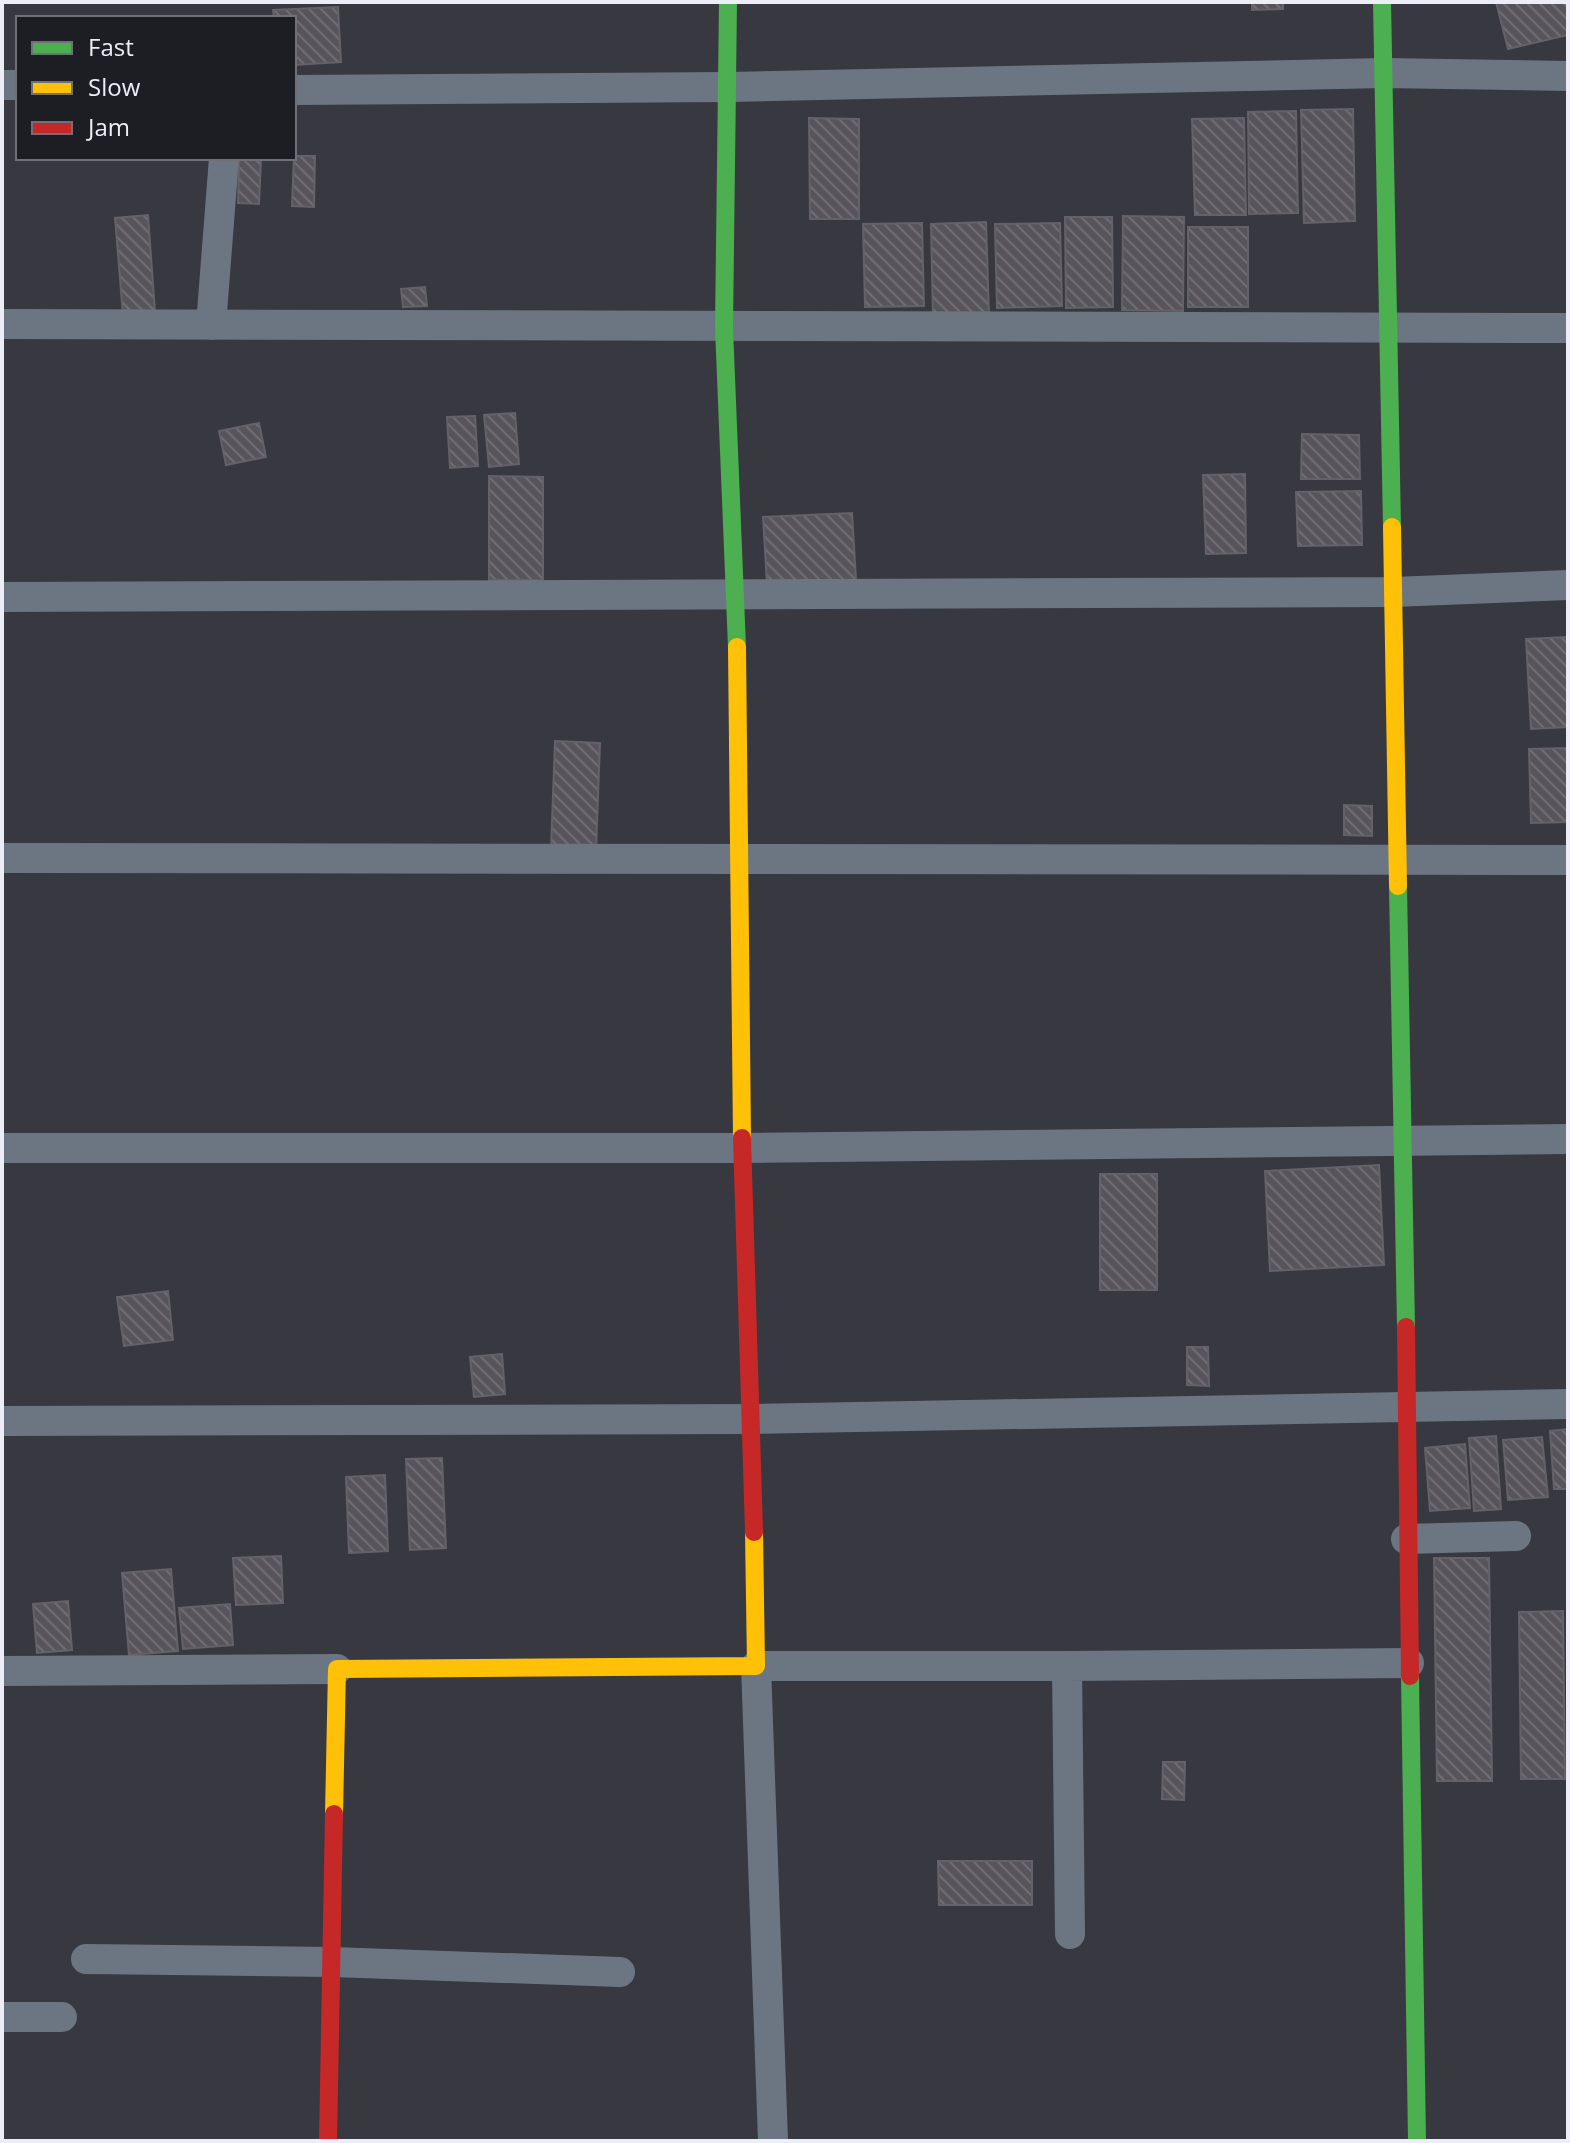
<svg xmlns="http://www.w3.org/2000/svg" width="1570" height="2143" font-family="'Open Sans',sans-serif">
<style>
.building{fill:url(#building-back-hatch);stroke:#646268;stroke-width:2}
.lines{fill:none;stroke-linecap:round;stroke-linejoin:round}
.street{stroke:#6c7682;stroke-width:30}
.fast{stroke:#4caf50;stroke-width:18}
.slow{stroke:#ffc107;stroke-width:18}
.jam{stroke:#c62828;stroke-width:18}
</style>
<defs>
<pattern id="building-back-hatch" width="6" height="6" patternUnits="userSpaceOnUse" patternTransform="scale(2)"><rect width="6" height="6" fill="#57555b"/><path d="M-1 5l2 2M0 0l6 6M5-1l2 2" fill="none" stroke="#6f6e73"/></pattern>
</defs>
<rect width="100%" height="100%" fill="#383840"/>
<path class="building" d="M1252 2H1283V9L1252 10Z
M1496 2H1568V35L1508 49Z
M338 7 341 62 294 65V18H274L273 10Z
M1353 109 1355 221 1304 223 1301 110Z
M1296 111 1298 213 1249 214 1248 112Z
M809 118 859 119V219H810Z
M1244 118 1246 215H1195L1192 119Z
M294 156H315L314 207 292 206Z
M239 159 261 160 259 204 238 203Z
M148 215 155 312 123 315 115 218Z
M1123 216 1184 217 1183 311 1122 310Z
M1065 217H1112L1113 307 1066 308Z
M986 222 989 316 933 317 931 224Z
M922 223 924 306 865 307 863 224Z
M1060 223 1062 306 997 308 995 224Z
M1188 227H1248V307H1188Z
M425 287 427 306 403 307 401 289Z
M515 413 519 464 489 467 484 415Z
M475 416 478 466 450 468 447 417Z
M259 423 266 457 226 465 219 431Z
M1302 434 1359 435 1360 479H1301Z
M1245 474 1246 553 1206 554 1203 475Z
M489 476 543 477V580H489Z
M1361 491 1362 545 1298 546 1296 492Z
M852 513 856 580 767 584 763 517Z
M1568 637V727L1531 729 1526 639Z
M555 741 600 743 596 851 551 848Z
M1568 748V822L1531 823 1529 749Z
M1344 805 1372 806V836L1344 835Z
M1379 1165 1384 1265 1270 1271 1265 1171Z
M1100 1174H1157V1290H1100Z
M168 1291 173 1340 124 1346 117 1297Z
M1187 1347H1208L1209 1386 1187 1385Z
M502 1354 505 1394 474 1397 470 1357Z
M1568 1429V1489H1554L1550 1431Z
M1496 1436 1501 1509 1474 1511 1469 1438Z
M1542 1437 1548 1497 1508 1500 1503 1440Z
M1465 1444 1470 1508 1430 1511 1425 1448Z
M442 1458 446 1548 410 1550 406 1459Z
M385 1475 388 1551 349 1553 346 1477Z
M281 1556 283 1603 236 1605 233 1558Z
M1434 1558H1489L1492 1781H1437Z
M171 1569 178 1651 129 1655 122 1573Z
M68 1601 72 1650 37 1653 33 1604Z
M230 1604 233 1645 183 1649 179 1608Z
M1563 1611 1565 1779H1521L1519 1612Z
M1163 1762H1185L1184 1800 1162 1799Z
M938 1861H1032V1905H939Z"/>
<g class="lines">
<path class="street" d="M2 85H18
M294 90 729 87 1384 73 1568 76
M2 324 1568 328
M211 325 224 158
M2 597 1393 592 1568 585
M2 858 1568 860
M2 1148H742L1568 1139
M2 1421 752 1419 1568 1404
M1406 1539 1516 1536
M1067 1666 1409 1663
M2 1671 337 1669
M86 1959 332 1962 620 1972
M2 2017H62
M773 2141 756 1666H1067L1070 1934"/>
<path class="fast" d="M728 2 724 328 737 647
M1382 2 1392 527
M1398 886 1406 1327
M1410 1676 1417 2141"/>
<path class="slow" d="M1392 527 1398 886
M737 647 742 1138
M334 1814 337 1669 756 1666 754 1532"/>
<path class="jam" d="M742 1138 754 1532
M1406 1327 1410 1676
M328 2141 334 1814"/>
</g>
<rect width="1570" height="2143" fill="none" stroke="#ededf7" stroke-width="8"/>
<rect x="16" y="16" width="280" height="144" fill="#1d1d24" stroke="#707078" stroke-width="2"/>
<rect x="32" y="42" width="40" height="12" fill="#4caf50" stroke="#707078" stroke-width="2"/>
<text x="88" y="56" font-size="24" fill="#ededf7">Fast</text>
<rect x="32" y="82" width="40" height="12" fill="#ffc107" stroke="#707078" stroke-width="2"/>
<text x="88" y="96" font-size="24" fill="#ededf7">Slow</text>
<rect x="32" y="122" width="40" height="12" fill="#c62828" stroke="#707078" stroke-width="2"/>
<text x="88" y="136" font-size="24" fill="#ededf7">Jam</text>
</svg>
